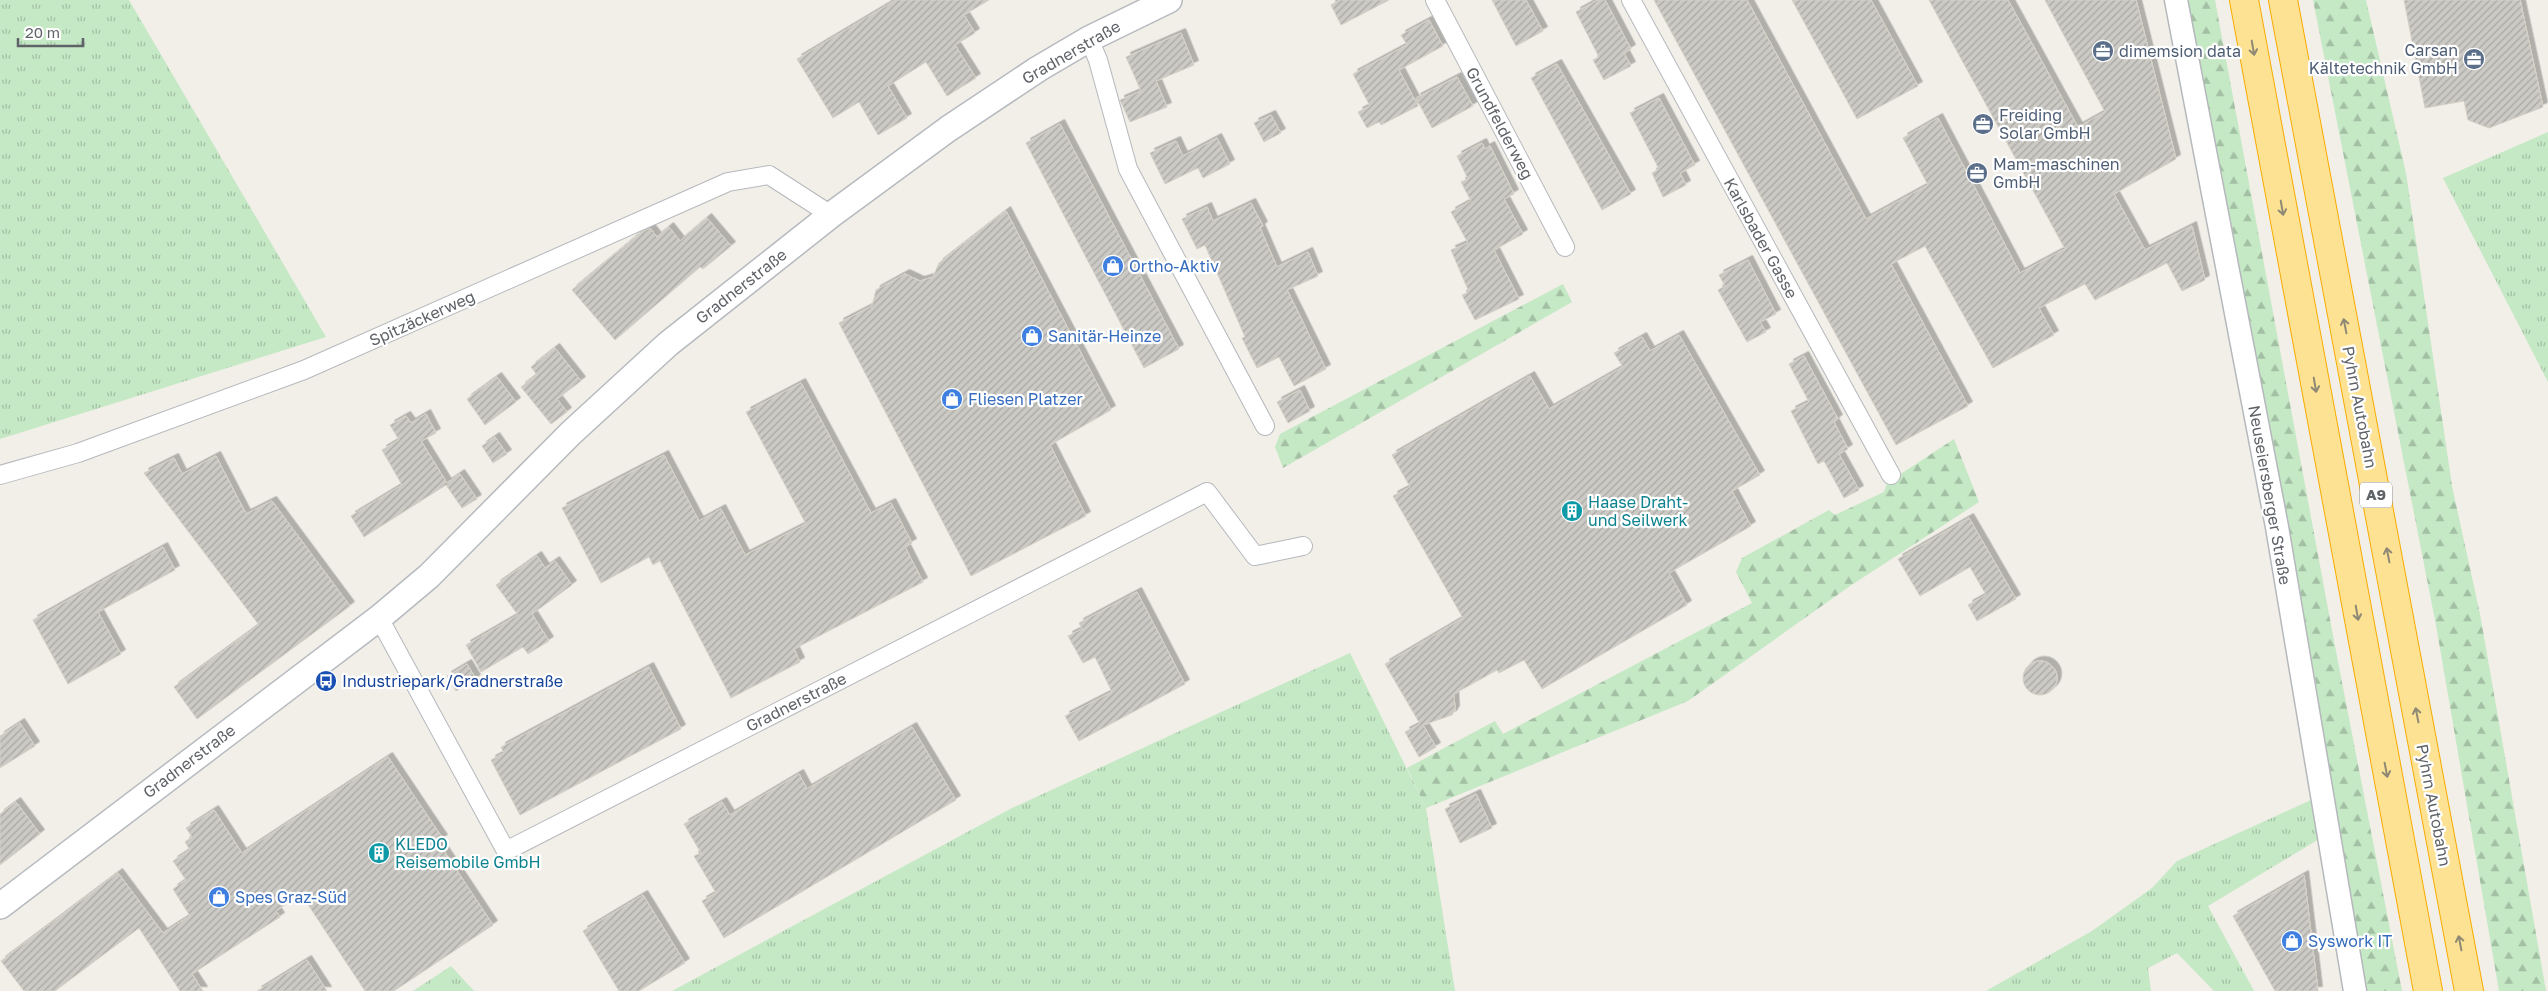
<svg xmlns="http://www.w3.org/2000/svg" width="2548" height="991" font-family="'Golos Text',sans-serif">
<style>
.grass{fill:url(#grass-tufts)}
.forest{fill:url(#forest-firs)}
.building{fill:url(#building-hatch);stroke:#d6d1c6;filter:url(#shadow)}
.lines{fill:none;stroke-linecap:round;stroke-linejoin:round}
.minor-casing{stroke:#b5b8bc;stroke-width:20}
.tertiary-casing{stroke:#b5b8bc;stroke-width:25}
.secondary-casing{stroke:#b6babf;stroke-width:28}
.motorway-casing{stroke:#f9ab00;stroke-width:30}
.minor{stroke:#fff;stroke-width:18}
.tertiary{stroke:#fff;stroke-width:22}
.secondary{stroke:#fff;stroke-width:25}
.motorway{stroke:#fde293;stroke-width:28}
.oneway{stroke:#8e8975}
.labels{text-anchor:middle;stroke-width:4.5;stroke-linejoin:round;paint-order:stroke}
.shield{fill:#fff;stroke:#8f9295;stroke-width:1}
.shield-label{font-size:15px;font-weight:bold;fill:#5f6368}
.service-label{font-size:16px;fill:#4e5e75;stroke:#fff;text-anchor:start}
.street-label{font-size:16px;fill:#5f6368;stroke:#fff}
.shop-label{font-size:16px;fill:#366cbe;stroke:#fff;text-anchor:start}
.culture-label{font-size:16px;fill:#0d838f;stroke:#fff;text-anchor:start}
.transit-label{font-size:16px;fill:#164399;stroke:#fff;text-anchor:start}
</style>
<defs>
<pattern id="grass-tufts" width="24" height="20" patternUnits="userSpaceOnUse" patternTransform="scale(1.25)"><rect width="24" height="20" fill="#c5e8c5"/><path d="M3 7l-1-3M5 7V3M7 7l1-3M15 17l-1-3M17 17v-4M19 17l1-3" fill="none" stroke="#a3c0a4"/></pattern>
<pattern id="forest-firs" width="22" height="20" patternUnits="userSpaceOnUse" patternTransform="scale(1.25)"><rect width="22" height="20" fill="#c5e8c5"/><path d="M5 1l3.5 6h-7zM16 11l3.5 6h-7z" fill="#a3c0a4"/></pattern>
<pattern id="building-hatch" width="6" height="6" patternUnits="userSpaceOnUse" patternTransform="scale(1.25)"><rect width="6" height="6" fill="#cccac5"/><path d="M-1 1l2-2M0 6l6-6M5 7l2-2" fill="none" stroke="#a9a8a4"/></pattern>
<filter id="shadow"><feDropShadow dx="4.5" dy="-4.5" stdDeviation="0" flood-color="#0004"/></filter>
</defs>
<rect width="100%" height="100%" fill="#f1efe8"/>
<path class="grass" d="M0 0H129L326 337 0 439Z
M2548 132V382L2443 178Z
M1350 653 1426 808 1455 991H672L1012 808Z
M2311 800 2319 839 2208 906 2254 991H2214L2177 953 2148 968 2151 991H1986L2092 931 2152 888 2177 861Z
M451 966 474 991H413Z"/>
<path class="forest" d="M2187 0H2215L2334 641 2402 991H2364L2315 678Z
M2313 0H2366L2406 173 2452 486 2480 614 2546 991H2499L2436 625Z
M1563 284 1572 302 1283 468 1275 447 1280 434Z
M1954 439 1979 502 1850 586 1688 701 1426 808 1407 768 1495 721 1503 734 1752 603 1736 572 1742 558 1829 510 1835 515 1884 492 1887 483Z"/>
<path class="building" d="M896 0H989L964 15 975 33 955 45 976 78 947 96 926 62 888 86 907 118 878 135 859 102 833 118 797 59Z
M1340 0H1389L1341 25 1331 5Z
M1492 0H1526L1543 31 1516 46Z
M1598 0H1605L1631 49 1624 53 1631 66 1604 80 1593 60 1599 57 1576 12Z
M1654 0H1747L1866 219 1928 185 1903 138 1938 118 2020 273 2065 249 1929 0H2008L2078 127 2105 112 2045 0H2136L2176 159 2114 194 2145 250 2192 226 2205 280 2182 291 2167 263 2095 300 2085 284 2039 308 2054 335 1993 368 1925 246 1891 264 1968 406 1896 445Z
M1792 0H1871L1918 86 1857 119Z
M2404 0H2520L2543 107 2489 128 2468 120 2464 101 2425 108Z
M1429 20 1443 46 1399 70 1418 106 1381 125 1379 122 1367 128 1358 112 1370 106 1353 74 1407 45 1401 35Z
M1181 33 1194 65 1156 81 1167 107 1130 122 1120 100 1141 91 1126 57Z
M1557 64 1631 194 1602 210 1531 78Z
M1457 77 1473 106 1432 128 1416 98Z
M1659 98 1695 165 1680 173 1686 185 1663 197 1652 173 1659 169 1630 113Z
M1271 115 1281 133 1264 142 1254 123Z
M1060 124 1179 349 1144 368 1026 143Z
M1217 138 1230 164 1203 178 1198 168 1165 184 1150 153 1176 141 1183 156Z
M1482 143 1485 149 1490 146 1514 194 1504 199 1523 234 1494 250 1519 299 1475 320 1462 295 1469 292 1451 250 1468 243 1451 212 1471 201 1461 182 1468 179 1457 156Z
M1251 203 1263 226 1260 228 1277 267 1308 252 1318 276 1287 290 1326 369 1294 386 1279 357 1257 368 1242 338 1245 337 1205 245 1197 249 1182 219 1207 207 1213 221Z
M1006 211 1111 410 1050 445 1086 516 971 576 839 323 872 306 876 290 905 274 920 281 933 277 939 263Z
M707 218 731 246 703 269 700 267 615 340 572 290 642 232 650 228 657 237 669 227 680 241Z
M1748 260 1776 314 1760 322 1766 332 1747 342 1718 290 1725 286 1719 275Z
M1679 335 1760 475 1732 491 1751 526 1669 573 1687 605 1542 689 1524 660 1499 673 1497 670 1454 694 1455 710 1452 715 1423 725 1436 747 1419 757 1405 732 1420 724 1385 664 1463 618 1393 496 1410 487 1392 455 1530 376 1549 409 1623 367 1614 353 1642 337 1650 351Z
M555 348 581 381 557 399 567 412 551 424 521 387 537 375 531 367Z
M1804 356 1838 419 1834 422 1848 449 1839 454 1859 490 1844 498 1824 461 1818 464 1791 411 1809 402 1789 364Z
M497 377 516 402 485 425 467 399Z
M801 383 871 513 891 503 912 543 905 547 923 582 794 649 800 662 731 698 660 561 653 565 649 557 601 583 562 508 664 455 699 521 721 509 745 555 806 524 746 412Z
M1300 390 1310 411 1288 423 1277 402Z
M426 414 436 433 421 441 447 483 460 474 477 499 462 508 446 485 364 537 351 516 402 485 382 450 399 440 390 425 406 416 411 423Z
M495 437 507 454 493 463 482 446Z
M216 456 246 514 272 501 350 606 197 719 174 687 259 625 144 473 174 458 182 474Z
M1969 518 2016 599 1977 621 1968 605 1986 595 1970 567 1920 596 1898 559Z
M163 547 175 570 98 612 121 654 68 684 33 620Z
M537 556 545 568 555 561 572 585 532 614 549 641 528 654 523 647 481 672 466 645 518 615 496 585Z
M1137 592 1185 684 1079 741 1065 716 1112 692 1095 657 1083 663 1068 636 1082 629 1079 623Z
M2023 678a17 17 0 1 1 34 0a17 17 0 1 1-34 0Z
M467 664 476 679 456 691 447 676Z
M649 667 681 729 520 815 491 760 504 753 501 747Z
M20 723 35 746 0 768V736Z
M912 727 956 800 724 938 702 901 716 893 694 856 701 853 684 824 722 802 730 815 799 774 807 789Z
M388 757 443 839 438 842 493 925 394 991H365L301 894 276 911 280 917 192 974 203 991H180L139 928 55 991H24L1 961 118 873 163 933 190 916 173 889 186 880 173 861 190 850 185 842 192 837 186 828 214 810 242 853Z
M1476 794 1492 828 1460 843 1445 809Z
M16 802 40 834 0 865V814Z
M2304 875 2318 991H2275L2233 916Z
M643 895 685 963 639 991H619L583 931Z
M307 960 327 991H257Z"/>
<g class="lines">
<g class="minor-casing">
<path id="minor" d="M1435 0 1565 247
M1631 0 1891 475
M1089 39 1098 60 1128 169 1265 426
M0 475 78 453 304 370 728 182 769 175 831 215
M379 618 506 851 1207 492 1255 556 1303 546"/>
</g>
<g class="tertiary-casing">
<path id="tertiary" d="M2176 0 2277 527 2355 991"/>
</g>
<g class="secondary-casing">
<path id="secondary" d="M0 906 379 618 429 576 571 433 668 344 831 215 948 129 1038 69 1089 39 1169 0"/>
</g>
<g class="motorway-casing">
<path id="motorway" d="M2244 0 2428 991
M2283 0 2469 991"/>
</g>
<use href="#minor" class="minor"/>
<use href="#tertiary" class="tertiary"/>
<use href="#secondary" class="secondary"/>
<use href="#motorway" class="motorway"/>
</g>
<defs><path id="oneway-shaft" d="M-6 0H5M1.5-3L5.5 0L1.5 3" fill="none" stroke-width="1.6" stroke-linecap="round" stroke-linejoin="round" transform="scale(1.25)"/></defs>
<g class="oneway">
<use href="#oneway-shaft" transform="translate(2253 48) rotate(80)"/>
<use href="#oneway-shaft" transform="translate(2282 208) rotate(80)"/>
<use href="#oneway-shaft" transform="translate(2345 326) rotate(-101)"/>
<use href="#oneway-shaft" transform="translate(2315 385) rotate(80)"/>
<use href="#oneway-shaft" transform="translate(2388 555) rotate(-101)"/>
<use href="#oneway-shaft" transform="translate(2357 613) rotate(80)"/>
<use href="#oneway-shaft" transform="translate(2417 715) rotate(-101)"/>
<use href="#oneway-shaft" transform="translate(2386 770) rotate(79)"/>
<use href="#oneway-shaft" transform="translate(2460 943) rotate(-101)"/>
</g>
<defs>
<g id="office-disc" transform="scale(1.125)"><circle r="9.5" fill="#5c6f8a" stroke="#fff"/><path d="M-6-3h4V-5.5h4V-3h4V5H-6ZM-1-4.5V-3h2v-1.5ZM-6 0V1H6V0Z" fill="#fff"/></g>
<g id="shop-disc" transform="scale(1.125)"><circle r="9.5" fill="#3f7fe0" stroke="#fff"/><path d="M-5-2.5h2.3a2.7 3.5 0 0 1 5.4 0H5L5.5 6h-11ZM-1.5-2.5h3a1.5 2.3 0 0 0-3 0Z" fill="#fff"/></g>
<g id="building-disc" transform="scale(1.125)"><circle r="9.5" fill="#0f9aa8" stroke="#fff"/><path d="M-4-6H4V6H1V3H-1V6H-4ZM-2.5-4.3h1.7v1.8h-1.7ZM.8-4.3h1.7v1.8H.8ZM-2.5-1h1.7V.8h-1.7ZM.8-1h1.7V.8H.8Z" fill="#fff"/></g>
<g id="bus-disc" transform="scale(1.125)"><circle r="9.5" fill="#1a4fb4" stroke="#fff"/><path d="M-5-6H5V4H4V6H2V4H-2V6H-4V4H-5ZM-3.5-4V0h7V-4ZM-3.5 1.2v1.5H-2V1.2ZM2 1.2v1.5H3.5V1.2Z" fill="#fff"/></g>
</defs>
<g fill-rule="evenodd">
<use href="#office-disc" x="2103" y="51"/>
<use href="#office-disc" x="2474" y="59"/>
<use href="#office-disc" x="1983" y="124"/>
<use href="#office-disc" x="1977" y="173"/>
<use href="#shop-disc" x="1113" y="266"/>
<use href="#shop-disc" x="1032" y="336"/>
<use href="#shop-disc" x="952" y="399"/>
<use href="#building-disc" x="1572" y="511"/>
<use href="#bus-disc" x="326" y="681"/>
<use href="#building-disc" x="379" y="853"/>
<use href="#shop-disc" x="219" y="897"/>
<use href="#shop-disc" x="2292" y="941"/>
</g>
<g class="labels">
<rect class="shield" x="2360" y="482.5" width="32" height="25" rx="4"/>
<g class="shield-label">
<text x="2376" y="500">A9</text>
</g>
<g class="service-label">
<text x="2458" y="56" text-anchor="end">Carsan<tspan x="2458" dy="18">Kältetechnik GmbH</tspan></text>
<text x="2119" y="57">dimemsion data</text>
<text x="1999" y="121">Freiding<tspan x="1999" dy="18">Solar GmbH</tspan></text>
<text x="1993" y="170">Mam-maschinen<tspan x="1993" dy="18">GmbH</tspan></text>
</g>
<g class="street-label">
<text transform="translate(1071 52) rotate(-30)" y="6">Gradnerstraße</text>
<text transform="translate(1500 123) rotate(62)" y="6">Grundfelderweg</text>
<text transform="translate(1761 238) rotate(61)" y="6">Karlsbader Gasse</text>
<text transform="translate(741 286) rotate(-38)" y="6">Gradnerstraße</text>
<text transform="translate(422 318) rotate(-24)" y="6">Spitzäckerweg</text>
<text transform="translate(2360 407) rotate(79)" y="6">Pyhrn Autobahn</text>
<text transform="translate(2270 495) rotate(80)" y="6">Neuseiersberger Straße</text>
<text transform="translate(796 702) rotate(-27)" y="6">Gradnerstraße</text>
<text transform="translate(189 761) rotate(-37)" y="6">Gradnerstraße</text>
<text transform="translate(2434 805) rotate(79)" y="6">Pyhrn Autobahn</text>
</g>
<g class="shop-label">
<text x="1129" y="272">Ortho-Aktiv</text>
<text x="1048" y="342">Sanitär-Heinze</text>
<text x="968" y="405">Fliesen Platzer</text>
<text x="235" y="903">Spes Graz-Süd</text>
<text x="2308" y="947">Syswork IT</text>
</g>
<g class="culture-label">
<text x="1588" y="508">Haase Draht-<tspan x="1588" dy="18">und Seilwerk</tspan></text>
<text x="395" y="850">KLEDO<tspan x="395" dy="18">Reisemobile GmbH</tspan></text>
</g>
<g class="transit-label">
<text x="342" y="687">Industriepark/Gradnerstraße</text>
</g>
</g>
<path d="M18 38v8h65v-8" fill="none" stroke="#5f6368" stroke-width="2.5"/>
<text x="25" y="38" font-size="15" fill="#5f6368" stroke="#ffffff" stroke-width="4" paint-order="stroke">20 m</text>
</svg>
